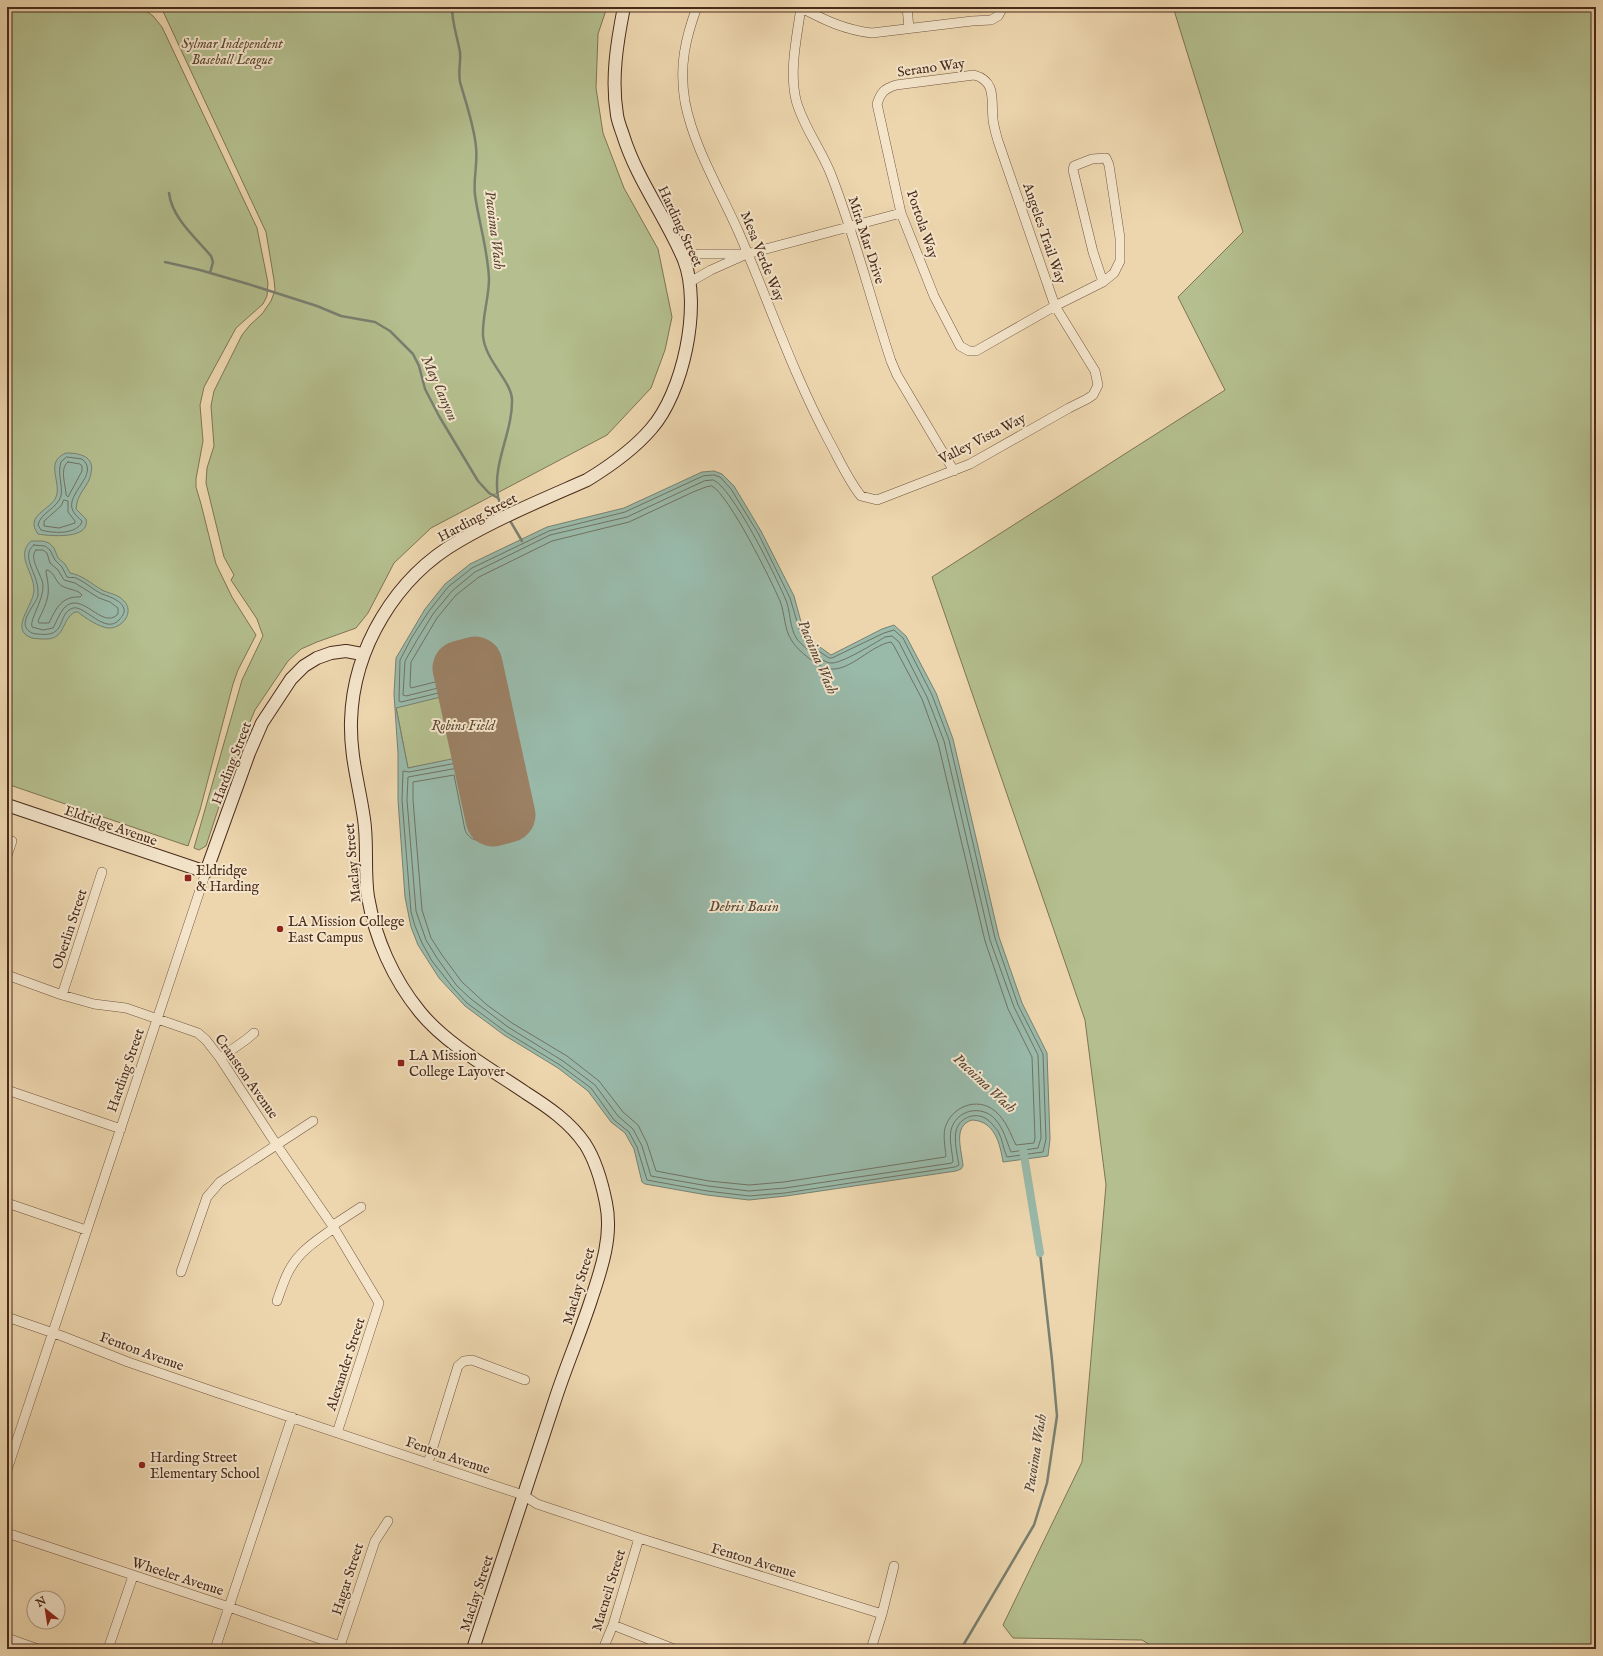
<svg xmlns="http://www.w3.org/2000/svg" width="1603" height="1656" font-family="'IM FELL English',serif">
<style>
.green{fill:#b4be8e;stroke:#7e7454}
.water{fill:#99b9a9;stroke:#798070;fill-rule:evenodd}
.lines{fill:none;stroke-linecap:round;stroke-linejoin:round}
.shore{stroke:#717262;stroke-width:1}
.stream{stroke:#798070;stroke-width:2.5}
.canal{stroke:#99b9a9;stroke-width:8}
.runway{stroke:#9b8064;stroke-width:55}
.street-casing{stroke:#725540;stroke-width:10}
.secondary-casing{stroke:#492a1b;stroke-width:14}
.street{stroke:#f3e4ca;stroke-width:9}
.secondary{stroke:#f3e4ca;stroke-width:12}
.poi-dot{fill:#8f2418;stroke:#f3e4ca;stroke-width:1.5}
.labels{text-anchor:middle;stroke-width:4;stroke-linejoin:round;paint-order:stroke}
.park-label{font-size:14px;font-style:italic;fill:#5e4832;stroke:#f3e4ca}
.street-label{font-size:14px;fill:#492a1b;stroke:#f3e4ca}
.poi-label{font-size:14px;fill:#492a1b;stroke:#f3e4ca;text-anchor:start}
.water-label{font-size:15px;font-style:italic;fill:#594737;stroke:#f3e4ca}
</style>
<rect width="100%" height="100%" fill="#edd6ae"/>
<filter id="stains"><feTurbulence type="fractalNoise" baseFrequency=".005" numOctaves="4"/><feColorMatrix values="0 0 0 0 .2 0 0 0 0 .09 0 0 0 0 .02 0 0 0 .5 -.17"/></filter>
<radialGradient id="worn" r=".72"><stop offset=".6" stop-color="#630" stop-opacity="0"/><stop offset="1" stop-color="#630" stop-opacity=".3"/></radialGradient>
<path class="green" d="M7 7H141L153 16 162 27 257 228 268 283 267 296 263 304 236 328 204 387 200 405 203 441 196 479V487L201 504 216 564 232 597 256 635 238 670 233 684 200 810 188 846 7 784Z
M161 7H607L598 34 596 88 603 133 624 188 658 249 672 317 665 350 651 388 607 435 431 528 394 563 368 613 356 628 317 642 301 649 288 661 255 710 236 755 206 846 199 850 194 848 242 680 263 636 257 619 231 580 234 575 224 557 206 483 207 468 214 446 211 406 214 391 242 335 250 325 262 314 271 301 275 290 274 280 266 232Z
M1173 7H1596V1649H1157L1142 1640 1013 1638 1003 1625 1082 1462 1106 1185 1085 1020 932 577 1225 390 1178 297 1243 232Z
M484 655 519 818 479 826 466 757 408 768 396 707 457 693 451 664Z"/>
<path class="water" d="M66 453C79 453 95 456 91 473 89 487 77 492 76 509L86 519C91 540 49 536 38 534 24 515 51 510 56 497 62 482 44 462 66 453Z
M714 471 722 474 734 486 761 531 794 596 804 633 810 640 831 655 882 629 894 625 906 636 936 693 953 739 999 937 1022 1003 1047 1053 1050 1139 1048 1156 1003 1162C1000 1144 995 1121 972 1120 952 1126 962 1150 963 1166L961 1169 956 1171 786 1196 749 1200 707 1195 645 1184 642 1182 634 1149 625 1133 611 1122 588 1091 558 1068 504 1035 465 1006 439 978 418 945 411 927 405 897 398 800V753L394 694 396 658 425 609 445 584 470 564 547 527 624 508 702 472ZM484 655 518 818 479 826 466 756 408 768 396 708 457 693 451 664Z
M31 541H43L49 543 54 548 58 558 65 564 70 573C84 576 90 583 102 590 110 594 118 594 124 601 135 612 122 629 108 628 99 627 85 618 78 612H75C61 620 66 637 48 639 43 639 37 639 32 638 8 630 34 605 34 590 34 572 15 556 31 541Z"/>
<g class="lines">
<path class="shore" d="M67 457 82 459C101 474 64 494 73 511 75 515 79 518 82 521L81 524C73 535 52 533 41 530L38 525C41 512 57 509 61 496 63 484 57 474 61 462Z
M68 462 80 464 82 466V471L68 497 66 495C66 486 59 468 68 462Z
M714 475 720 477 731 489 758 533 790 598 801 635 807 643 829 658H832L884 633 894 630 903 638 932 695 949 740 995 938 1018 1005 1043 1054 1046 1139 1043 1152 1007 1157C1003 1149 1003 1140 998 1131 994 1127 991 1121 985 1118 974 1112 959 1118 956 1131 954 1141 957 1154 959 1165L955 1167 785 1193 749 1196 707 1191 647 1180 637 1147 629 1132 614 1120 591 1088 560 1065 506 1032 467 1003 454 989 432 961 422 943 415 926 411 912 402 800 403 771 409 772 462 762 477 828 481 830 518 823 522 818 487 653 482 652 449 661 447 665 452 688 451 690 401 702 399 701 400 660 412 637 429 611 448 587 472 568 549 531 625 512 703 476Z
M713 480C732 486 776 577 785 598 791 610 789 628 797 639 802 646 823 663 831 663 841 664 875 643 885 637L892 636 899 642 927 697 944 741 990 940 1014 1007 1038 1055 1041 1138 1038 1148 1011 1152C1006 1140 1004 1129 995 1119 981 1104 956 1110 951 1130 949 1139 952 1151 953 1161L952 1163 785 1188 749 1191 708 1186 651 1176 642 1146 633 1129 618 1116 595 1085 563 1061 508 1027 471 999 457 986 437 958 426 940 416 911 407 800 408 777 458 768 470 827C472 832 476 835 481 835L521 827 525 824 527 818 493 654 491 650 482 647 448 656C438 664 447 676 446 686L406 696 403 695 405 661 417 640 433 614 452 591 475 572 550 535 627 517 704 481Z
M712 486C729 495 771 580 780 601 785 613 784 630 792 641 797 650 820 669 830 669 851 671 871 645 891 642L894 646 922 699 938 743 985 941 1008 1009 1032 1057 1035 1138 1034 1143 1016 1145C1010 1133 1006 1120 995 1111 977 1096 951 1107 945 1128 943 1137 945 1147 946 1156L945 1157 784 1182 749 1185 709 1181 656 1171 647 1143 638 1125 623 1112 599 1081 567 1056 512 1023 487 1005 462 982 442 955 431 938 422 910 413 800V782L454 775 465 830C467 835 471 839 476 840 484 842 520 835 527 831 531 827 533 822 533 817L497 648C494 644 491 642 487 641 478 639 443 649 438 657 434 665 439 673 439 681L411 688 410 686 411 662 437 618 456 595 479 577 552 541 629 522 693 492 706 487Z
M64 500 68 501V512L75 521V523L59 528 44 526V521L61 506Z
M34 545 45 546 50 550 55 560 62 567 67 577C70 578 74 577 76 578 86 582 93 590 102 594 107 596 112 597 116 600 120 602 123 605 124 609 125 613 122 617 119 620 105 635 85 605 73 608 56 614 68 638 38 634 34 634 30 633 27 629 20 620 35 605 38 596 38 592 38 587 37 584 35 572 21 554 34 545Z
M36 550H43L47 553 50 563 58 570 64 580 75 583 99 598 110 602 118 608V614C102 631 82 589 64 608 59 614 57 621 53 628L43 630 32 627C29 620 44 600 43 585 42 575 28 558 36 550Z
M47 570C55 572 55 582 62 586 69 590 77 589 82 595L80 597C62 596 56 608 49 623H39L38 621C48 600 51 595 46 572Z"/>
<path class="stream" d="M452 7C452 23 457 36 460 52 461 61 458 72 460 82 466 103 474 125 476 147 478 163 473 179 475 195 479 223 488 251 489 279 489 298 482 317 483 336 485 360 511 381 512 399 513 432 492 463 498 497 499 502 503 508 506 513
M169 193C172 218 195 237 211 256L213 262 210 273
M165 262 200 270 248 284 317 306 341 316 375 322 390 331 413 354 419 366 425 389 439 416 478 481 489 493 498 498
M509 519 522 541
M961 1649 1034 1525 1047 1483 1057 1416 1052 1360 1040 1253"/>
<path class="canal" d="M1023 1149 1040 1253"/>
<path class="runway" d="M475 664 508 815 493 819 460 668Z"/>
<g class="street-casing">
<path id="street" d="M697 7C685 39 679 67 685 102 694 148 720 190 739 233 769 302 793 374 829 441 839 459 848 480 861 496L877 500 970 464 1069 408 1087 399 1093 395 1098 385 1095 371 1055 306 998 141C996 134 994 127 993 120 991 101 997 81 974 75L896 85C884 89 881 92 877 104L901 213 934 296 960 346 969 351H976L1055 306 1103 282 1114 273 1120 261V238L1109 165 1106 158 1092 159 1074 166 1073 170 1093 252 1103 282
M800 7C824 20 845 30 872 33L972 21 991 20 998 16 1003 7
M801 7C797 37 789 70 796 100 803 127 822 150 832 177 855 237 871 300 891 361L897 375 954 471
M907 7 909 28
M683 259 699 254H744
M690 282 711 270 747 254 901 213
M7 856 12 841
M7 975 62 995 94 1004 126 1008 198 1033 206 1040 220 1058 276 1144 334 1228 379 1303 337 1433
M62 995 102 872
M220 1058 247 1039 254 1033
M7 1090 121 1129
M7 1203 86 1230
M332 1226 361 1207
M181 1272 207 1197 220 1182 313 1121
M277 1301C283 1284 288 1267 301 1254 310 1244 323 1236 334 1228
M7 1317 62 1336 128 1362 215 1392 523 1495 537 1504 639 1538 882 1614
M428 1463 458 1366 464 1361 472 1360 525 1380
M7 1470 206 872
M7 1533 229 1607 340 1646
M613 1625 674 1649
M7 1638 38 1649
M108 1649 133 1576
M215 1649 292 1417
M339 1649 375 1541 388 1521
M603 1649 613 1625 639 1538
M871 1649 882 1614 894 1566"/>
</g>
<g class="secondary-casing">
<path id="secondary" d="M7 805 206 872 249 753 262 723 291 679 304 666 317 658 331 653 346 651 362 654
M473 1649C501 1566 527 1483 555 1400 566 1366 580 1334 591 1300 601 1270 613 1236 606 1203 602 1183 596 1161 585 1144 570 1122 548 1107 526 1093 492 1070 446 1044 420 1012 393 979 375 938 368 897 364 871 368 844 364 819 359 784 350 757 351 721 353 648 396 577 459 541 500 517 544 499 587 480 610 466 633 450 651 429 683 393 702 306 684 260 666 217 637 180 623 135 621 129 618 122 617 115 611 79 617 42 624 7"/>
</g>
<use href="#street" class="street"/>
<use href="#secondary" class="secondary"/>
</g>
<g class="poi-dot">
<rect x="184" y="874" width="8" height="8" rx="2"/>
<circle cx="280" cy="929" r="4"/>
<rect x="397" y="1059" width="8" height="8" rx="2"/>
<circle cx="142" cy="1465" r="4"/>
</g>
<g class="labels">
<g class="park-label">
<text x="232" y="48">Sylmar Independent<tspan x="232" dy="16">Baseball League</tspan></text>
<text x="463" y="730">Robins Field</text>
</g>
<g class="street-label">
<text transform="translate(931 67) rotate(-8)" y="5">Serano Way</text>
<text transform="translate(923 224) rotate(71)" y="5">Portola Way</text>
<text transform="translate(681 226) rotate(65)" y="5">Harding Street</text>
<text transform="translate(1045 233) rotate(71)" y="5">Angeles Trail Way</text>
<text transform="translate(867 240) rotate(72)" y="5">Mira Mar Drive</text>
<text transform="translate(763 256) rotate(68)" y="5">Mesa Verde Way</text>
<text transform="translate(982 438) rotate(-27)" y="5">Valley Vista Way</text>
<text transform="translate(477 517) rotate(-28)" y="5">Harding Street</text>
<text transform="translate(231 763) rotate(-69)" y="5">Harding Street</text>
<text transform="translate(111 825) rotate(19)" y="5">Eldridge Avenue</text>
<text transform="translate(352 863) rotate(-95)" y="5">Maclay Street</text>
<text transform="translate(69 929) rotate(-72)" y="5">Oberlin Street</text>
<text transform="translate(125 1070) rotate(-71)" y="5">Harding Street</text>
<text transform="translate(247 1076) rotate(55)" y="5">Cranston Avenue</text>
<text transform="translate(578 1286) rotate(-73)" y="5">Maclay Street</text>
<text transform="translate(142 1351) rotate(20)" y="5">Fenton Avenue</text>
<text transform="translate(345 1364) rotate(-72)" y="5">Alexander Street</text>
<text transform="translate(448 1455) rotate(19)" y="5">Fenton Avenue</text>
<text transform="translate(754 1560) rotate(17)" y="5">Fenton Avenue</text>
<text transform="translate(178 1576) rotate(18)" y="5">Wheeler Avenue</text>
<text transform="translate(347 1579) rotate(-72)" y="5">Hagar Street</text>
<text transform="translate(608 1590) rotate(-73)" y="5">Macneil Street</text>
<text transform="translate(476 1593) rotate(-72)" y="5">Maclay Street</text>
</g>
<g class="poi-label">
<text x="196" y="875">Eldridge<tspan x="196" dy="16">&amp; Harding</tspan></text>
<text x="288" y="926">LA Mission College<tspan x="288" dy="16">East Campus</tspan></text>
<text x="409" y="1060">LA Mission<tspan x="409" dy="16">College Layover</tspan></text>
<text x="150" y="1462">Harding Street<tspan x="150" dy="16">Elementary School</tspan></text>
</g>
<g class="water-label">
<text transform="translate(495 230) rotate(83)" y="5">Pacoima Wash</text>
<text transform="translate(440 388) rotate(66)" y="5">May Canyon</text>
<text transform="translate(818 657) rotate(67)" y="5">Pacoima Wash</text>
<text x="744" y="911">Debris Basin</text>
<text transform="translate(985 1083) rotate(43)" y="5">Pacoima Wash</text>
<text transform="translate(1035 1453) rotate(-81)" y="5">Pacoima Wash</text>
</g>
</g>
<rect width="1603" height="1656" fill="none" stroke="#edd6ae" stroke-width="24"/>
<rect x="8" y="8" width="1587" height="1640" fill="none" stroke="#492a1b" stroke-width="2"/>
<rect x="12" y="12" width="1579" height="1632" fill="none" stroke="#492a1b"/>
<g transform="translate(46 1610) rotate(330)"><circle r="19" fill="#f3e4ca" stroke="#af9a84"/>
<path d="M0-3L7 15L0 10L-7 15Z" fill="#8f2418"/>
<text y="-6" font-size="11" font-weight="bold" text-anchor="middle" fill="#492a1b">N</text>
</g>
<rect width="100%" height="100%" filter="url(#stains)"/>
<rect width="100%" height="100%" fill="url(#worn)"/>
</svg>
